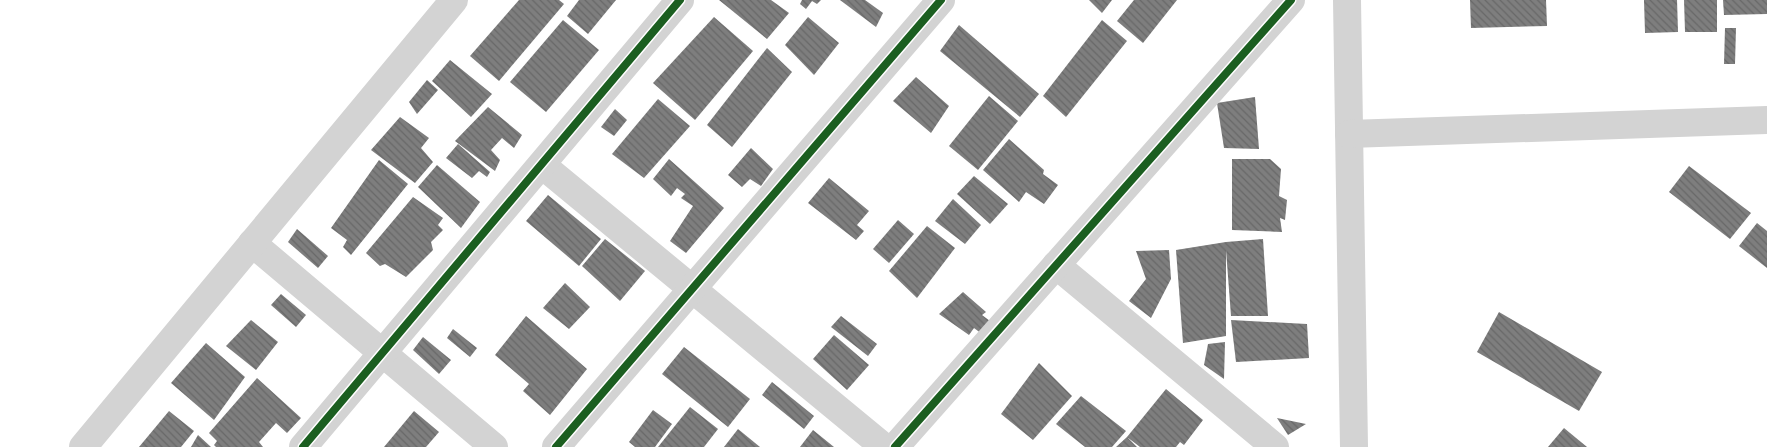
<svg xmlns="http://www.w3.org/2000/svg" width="1767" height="447" font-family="'DM Sans',sans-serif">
  <defs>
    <pattern id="building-back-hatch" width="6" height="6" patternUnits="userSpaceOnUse" patternTransform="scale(1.25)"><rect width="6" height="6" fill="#7e7e7e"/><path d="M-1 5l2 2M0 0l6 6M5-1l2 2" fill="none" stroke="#686868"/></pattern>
  </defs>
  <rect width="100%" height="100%" fill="#fff"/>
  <g fill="url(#building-back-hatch)">
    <path d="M 519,0 L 559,0 L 564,4 L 499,81 L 470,56 Z"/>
    <path d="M 579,0 L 616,0 L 588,34 L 567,16 Z"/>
    <path d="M 719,0 L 771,0 L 789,13 L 767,39 Z"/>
    <path d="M 802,0 L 821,0 L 817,4 L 812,1 L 806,9 L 800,4 Z"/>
    <path d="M 840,0 L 865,0 L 883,13 L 876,27 Z"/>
    <path d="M 1089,0 L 1112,0 L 1102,13 Z"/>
    <path d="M 1134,0 L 1177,0 L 1143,43 L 1117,21 Z"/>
    <path d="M 1470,0 L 1546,0 L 1547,26 L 1471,28 Z"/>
    <path d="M 1644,0 L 1677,0 L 1678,32 L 1645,33 Z"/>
    <path d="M 1684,0 L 1717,0 L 1717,32 L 1685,32 Z"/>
    <path d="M 1723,0 L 1767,0 L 1767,14 L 1724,15 Z"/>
    <path d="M 714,17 L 753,51 L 695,120 L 653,83 Z"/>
    <path d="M 808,17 L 839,43 L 814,75 L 785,45 Z"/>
    <path d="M 563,20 L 599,50 L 546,112 L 510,82 Z"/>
    <path d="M 1102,20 L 1127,41 L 1066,117 L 1043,96 Z"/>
    <path d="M 959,25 L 1039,94 L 1020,117 L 940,51 Z"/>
    <path d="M 1725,28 L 1736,28 L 1735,64 L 1724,64 Z"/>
    <path d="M 767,48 L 792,72 L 732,147 L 707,125 Z"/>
    <path d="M 450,60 L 492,94 L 471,117 L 432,81 Z"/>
    <path d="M 916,77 L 949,106 L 931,133 L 893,101 Z"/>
    <path d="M 427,80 L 438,90 L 417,114 L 409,102 Z"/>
    <path d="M 989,96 L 1018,121 L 978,170 L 949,146 Z"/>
    <path d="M 1255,97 L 1259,149 L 1224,148 L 1217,103 Z"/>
    <path d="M 658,99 L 690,126 L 644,178 L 612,154 Z"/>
    <path d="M 488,107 L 522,135 L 514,148 L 502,138 L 491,150 L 500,160 L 495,171 L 455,141 Z"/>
    <path d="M 615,109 L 627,120 L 614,136 L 601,127 Z"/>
    <path d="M 400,117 L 429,138 L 421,148 L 433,162 L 415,183 L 371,150 Z"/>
    <path d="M 1009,139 L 1044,170 L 1043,174 L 1058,185 L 1044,204 L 1026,192 L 1019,202 L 983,170 Z"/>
    <path d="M 458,144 L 490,172 L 487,177 L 479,171 L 472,178 L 446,158 Z"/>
    <path d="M 751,148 L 773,169 L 761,186 L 750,179 L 742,187 L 728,175 Z"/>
    <path d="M 669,159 L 724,208 L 686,253 L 670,241 L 693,206 L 681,198 L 685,194 L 677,188 L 671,196 L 653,179 Z"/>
    <path d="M 1232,159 L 1270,159 L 1281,169 L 1279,196 L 1287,200 L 1285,220 L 1280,218 L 1282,232 L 1232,230 Z"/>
    <path d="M 379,160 L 408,184 L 351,255 L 343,247 L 347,240 L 331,228 Z"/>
    <path d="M 437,165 L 480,202 L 461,228 L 418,187 Z"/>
    <path d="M 1689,166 L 1751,213 L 1730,239 L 1669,192 Z"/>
    <path d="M 974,176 L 1008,204 L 990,224 L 957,194 Z"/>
    <path d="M 829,178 L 869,211 L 857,225 L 864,231 L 856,240 L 808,203 Z"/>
    <path d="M 548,195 L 601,239 L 579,266 L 526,221 Z"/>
    <path d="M 413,197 L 443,218 L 438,225 L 443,230 L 431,242 L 433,250 L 406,277 L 385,264 L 380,266 L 366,253 Z"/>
    <path d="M 953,199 L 981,225 L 965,244 L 935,221 Z"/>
    <path d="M 898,220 L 914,234 L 889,263 L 873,249 Z"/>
    <path d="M 1757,223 L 1767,231 L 1767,268 L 1739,246 Z"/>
    <path d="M 927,226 L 955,248 L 917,298 L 889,271 Z"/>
    <path d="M 297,229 L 328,256 L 318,268 L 288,242 Z"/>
    <path d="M 605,239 L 645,271 L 620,301 L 582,266 Z"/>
    <path d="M 1263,239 L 1268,316 L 1231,316 L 1226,250 L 1226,336 L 1183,343 L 1176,250 L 1226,242 Z"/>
    <path d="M 1169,250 L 1171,279 L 1151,318 L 1129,301 L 1146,279 L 1136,251 Z"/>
    <path d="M 565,283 L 590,307 L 569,329 L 543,308 Z"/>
    <path d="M 963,292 L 986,312 L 982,315 L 990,321 L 982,334 L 974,328 L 969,335 L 939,314 Z"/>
    <path d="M 281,294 L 306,315 L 296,327 L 271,305 Z"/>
    <path d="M 1499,312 L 1602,372 L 1579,411 L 1477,352 Z"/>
    <path d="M 526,316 L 587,369 L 550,415 L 523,391 L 529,384 L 495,355 Z"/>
    <path d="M 841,316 L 877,344 L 868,356 L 831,327 Z"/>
    <path d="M 251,320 L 278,342 L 256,370 L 226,346 Z"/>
    <path d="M 1231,320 L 1307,324 L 1309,358 L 1236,362 Z"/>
    <path d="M 453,329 L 477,348 L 470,357 L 447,338 Z"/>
    <path d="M 834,335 L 869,365 L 847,390 L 813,359 Z"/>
    <path d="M 423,337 L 451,360 L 439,374 L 413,350 Z"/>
    <path d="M 1225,342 L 1224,379 L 1204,365 L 1208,344 Z"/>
    <path d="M 206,343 L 245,377 L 214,420 L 171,383 Z"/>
    <path d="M 684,347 L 750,399 L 728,427 L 662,374 Z"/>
    <path d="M 1039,363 L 1072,396 L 1033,440 L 1001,414 Z"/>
    <path d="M 257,378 L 301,418 L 287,433 L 276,423 L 259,442 L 263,447 L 216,447 L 214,445 L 217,441 L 209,433 Z"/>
    <path d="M 772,382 L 814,416 L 804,429 L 762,395 Z"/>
    <path d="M 1166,389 L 1203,420 L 1184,445 L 1180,442 L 1176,447 L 1140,447 L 1127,437 L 1137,447 L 1116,447 L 1127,437 Z"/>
    <path d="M 1081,396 L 1126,431 L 1112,447 L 1085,447 L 1056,424 Z"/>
    <path d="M 690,407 L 718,429 L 704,447 L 658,447 Z"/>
    <path d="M 653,410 L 672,424 L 655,447 L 635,447 L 629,442 Z"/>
    <path d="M 169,411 L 194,431 L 181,447 L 139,447 Z"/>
    <path d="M 414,411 L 439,432 L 426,447 L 384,447 Z"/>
    <path d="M 1277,418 L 1306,424 L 1288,435 Z"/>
    <path d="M 1564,428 L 1587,447 L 1548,447 Z"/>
    <path d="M 738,429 L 760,447 L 724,447 Z"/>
    <path d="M 813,430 L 834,447 L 800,447 Z"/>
    <path d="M 198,435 L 211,447 L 191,447 Z"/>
  </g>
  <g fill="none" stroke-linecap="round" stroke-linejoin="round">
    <g stroke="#d3d3d3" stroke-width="28">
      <path d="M 1347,0 L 1354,447"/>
      <path d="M 1349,134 L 1767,120"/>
      <path d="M 542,165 L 884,447"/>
      <path d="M 252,243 L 494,447"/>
      <path d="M 1056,265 L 1275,447"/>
      <path d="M 83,447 L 454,0"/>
      <path d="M 303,447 L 680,0"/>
      <path d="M 556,447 L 941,0"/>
      <path d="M 895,447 L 1291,0"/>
    </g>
    <defs>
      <g id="cycleway">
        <path d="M 303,447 L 680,0"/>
        <path d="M 556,447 L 941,0"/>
        <path d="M 895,447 L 1291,0"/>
      </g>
    </defs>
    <use href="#cycleway" stroke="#fff" stroke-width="11"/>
    <use href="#cycleway" stroke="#1b5e20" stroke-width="8"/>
  </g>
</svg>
